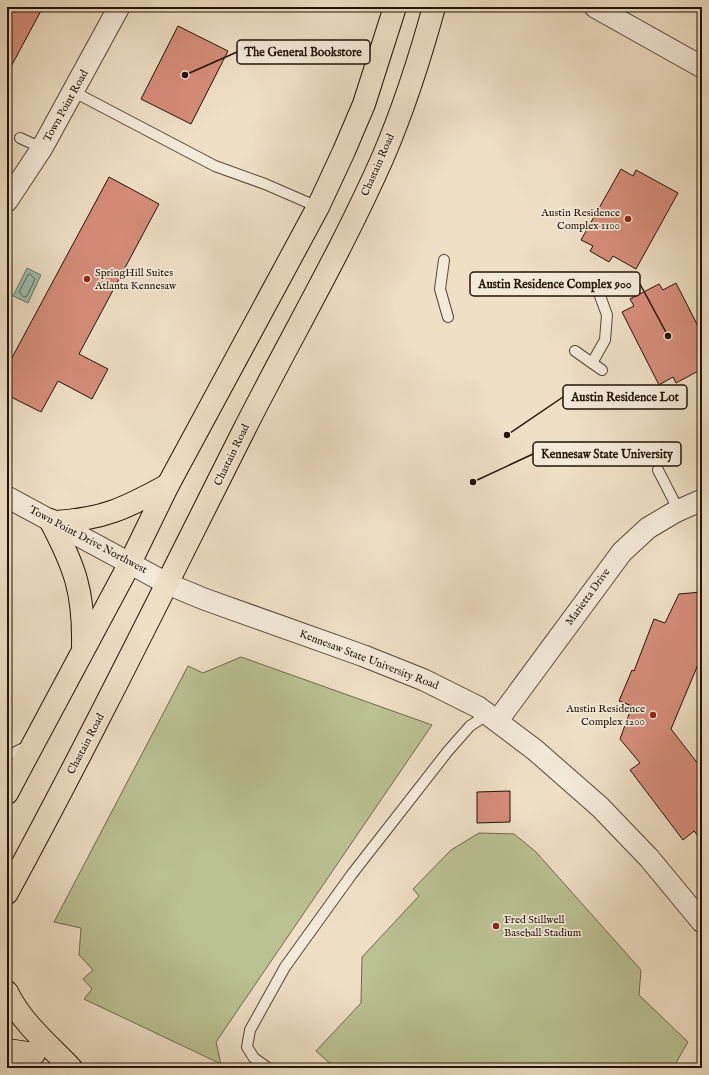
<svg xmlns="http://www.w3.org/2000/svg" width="709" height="1075" font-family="'IM FELL English',serif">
  <rect width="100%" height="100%" fill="#eedfc5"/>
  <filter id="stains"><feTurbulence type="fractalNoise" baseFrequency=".005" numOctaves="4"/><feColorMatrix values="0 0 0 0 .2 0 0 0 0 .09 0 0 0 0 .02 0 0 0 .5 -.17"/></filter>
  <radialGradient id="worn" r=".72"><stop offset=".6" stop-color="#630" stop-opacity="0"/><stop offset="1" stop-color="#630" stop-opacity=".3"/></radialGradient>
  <g fill="#bac193" stroke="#6e6a4c">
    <path d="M 241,657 L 432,725 L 216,1042 L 221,1064 L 84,999 L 92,989 L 83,979 L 93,970 L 79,955 L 81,928 L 54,922 L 188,666 L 203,673 Z"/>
    <path d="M 479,833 L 514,834 L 536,852 L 641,970 L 639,995 L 688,1042 L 673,1068 L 335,1068 L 316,1051 L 361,1003 L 362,957 L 419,896 L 413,889 L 451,850 Z"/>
  </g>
  <path fill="#9bbdae" stroke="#6b796b" d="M 27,268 L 41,275 L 28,303 L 13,296 Z"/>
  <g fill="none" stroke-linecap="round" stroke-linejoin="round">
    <path stroke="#5e685a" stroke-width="1" d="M 30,274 L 35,279 L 27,296 L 24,297 L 19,292 L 28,275 Z"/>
  </g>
  <g fill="#d68d7b" stroke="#221306">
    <path d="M 7,7 L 43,7 L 7,74 Z"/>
    <path d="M 178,26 L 228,51 L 191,124 L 141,99 Z"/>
    <path d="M 621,169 L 633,176 L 636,170 L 678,193 L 636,269 L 613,256 L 609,262 L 590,251 L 593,246 L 581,240 Z"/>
    <path d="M 109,177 L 159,204 L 79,354 L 108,369 L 92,399 L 58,381 L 41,412 L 7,395 L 7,367 Z"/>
    <path d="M 676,283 L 702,334 L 702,369 L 676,383 L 673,377 L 659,385 L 622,312 L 634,306 L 630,299 L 659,284 L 663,290 Z"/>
    <path d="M 702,592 L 702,655 L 671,729 L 702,769 L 702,841 L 694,831 L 683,840 L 630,770 L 640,763 L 620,739 L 632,706 L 619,701 L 632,670 L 634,671 L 654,619 L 665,623 L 679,594 Z"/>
    <path d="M 510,791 L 510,822 L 477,823 L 477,792 Z"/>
  </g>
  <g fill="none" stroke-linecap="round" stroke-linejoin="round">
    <defs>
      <g id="service">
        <path d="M 74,92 L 215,166 L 265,184 L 318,207"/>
        <path d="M 20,138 L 42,148"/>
        <path d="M 444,260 L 440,289 L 448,317"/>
        <path d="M 575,351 L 602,370"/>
        <path d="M 592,363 L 605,340 L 607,315 L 599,293"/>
        <path d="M 658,470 L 679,511"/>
        <path d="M 7,756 L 28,746"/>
        <path d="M 268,1068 L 254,1058 L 247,1047 L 250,1030 L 285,967 L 352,874 L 448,751 L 470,726 L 488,714"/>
      </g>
      <g id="minor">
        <path d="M 595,7 L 702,67"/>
        <path d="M 7,201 L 42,148 L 119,7"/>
        <path d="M 7,497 L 168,584 L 204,599 L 364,656 L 424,680 L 478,707 L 535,750 L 600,807 L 649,858 L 702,922"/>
        <path d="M 498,720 L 622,552 L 648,528 L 675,512 L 702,500"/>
      </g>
      <g id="primary">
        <path d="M 50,520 C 75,567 84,592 83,646"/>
        <path d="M 55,522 C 104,519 126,508 168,485"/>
        <path d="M 7,793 L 130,563 L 168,485 L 318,207 L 344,151 L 364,104 L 395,7"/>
        <path d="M 7,893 C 90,740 166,585 244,430 C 290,339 342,250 383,157 C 404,108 420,58 434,7"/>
        <path d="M 7,992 C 21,1022 49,1045 71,1068"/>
        <path d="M 7,1050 L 34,1054"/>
      </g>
      <path id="motorway" d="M 7,1068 L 24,1068"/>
    </defs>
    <use href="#service" stroke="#554636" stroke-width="12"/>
    <use href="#minor" stroke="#554636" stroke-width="23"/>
    <use href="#primary" stroke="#221306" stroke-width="24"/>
    <use href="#motorway" stroke="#221306" stroke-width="24"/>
    <use href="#service" stroke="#f4ead9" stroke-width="10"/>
    <use href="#minor" stroke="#f4ead9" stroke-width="21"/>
    <use href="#primary" stroke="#eedfc5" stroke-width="22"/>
    <use href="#motorway" stroke="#eedfc5" stroke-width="22"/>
  </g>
  <g fill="#8f2418" stroke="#f4ead9" stroke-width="1.5">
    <circle cx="628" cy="219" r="4"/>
    <circle cx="87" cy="279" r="4"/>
    <circle cx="653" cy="715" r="4"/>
    <circle cx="496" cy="926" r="4"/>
  </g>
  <g text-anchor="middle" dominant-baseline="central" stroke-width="3.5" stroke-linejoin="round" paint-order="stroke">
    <g font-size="11" fill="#221306" stroke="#f4ead9">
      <text transform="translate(66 106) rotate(-61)">Town Point Road</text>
      <text transform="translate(378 165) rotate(-66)">Chastain Road</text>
      <text transform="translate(232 455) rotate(-64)">Chastain Road</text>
      <text transform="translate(88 540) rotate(28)">Town Point Drive Northwest</text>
      <text transform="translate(588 597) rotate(-54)">Marietta Drive</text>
      <text transform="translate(369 660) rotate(21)">Kennesaw State University Road</text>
      <text transform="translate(86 744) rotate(-62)">Chastain Road</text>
    </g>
    <g font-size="11" fill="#221306" stroke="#f4ead9" text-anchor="end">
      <text x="620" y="213">Austin Residence<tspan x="620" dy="13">Complex 1100</tspan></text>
      <text x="95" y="273" text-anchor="start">SpringHill Suites<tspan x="95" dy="13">Atlanta Kennesaw</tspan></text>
      <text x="645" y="709">Austin Residence<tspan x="645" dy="13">Complex 1200</tspan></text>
      <text x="504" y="920" text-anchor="start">Fred Stillwell<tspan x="504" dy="13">Baseball Stadium</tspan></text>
    </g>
  </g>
  <path fill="none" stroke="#221306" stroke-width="1.5" d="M185 75L237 52M668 336L640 284M507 435L563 397M473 482L533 454"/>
  <g fill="#221306" stroke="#f4ead9" stroke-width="1.5">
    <circle cx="185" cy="75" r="4"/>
    <circle cx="668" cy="336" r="4"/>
    <circle cx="507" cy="435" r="4"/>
    <circle cx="473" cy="482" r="4"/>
  </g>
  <g fill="#f4ead9" stroke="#221306" stroke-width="1.5">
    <rect x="237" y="40" width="133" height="24" rx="4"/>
    <rect x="470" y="272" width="170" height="24" rx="4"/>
    <rect x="563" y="385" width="124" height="24" rx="4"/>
    <rect x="533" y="442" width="148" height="24" rx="4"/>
  </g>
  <g font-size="12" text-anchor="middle" font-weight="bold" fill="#221306">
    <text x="303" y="56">The General Bookstore</text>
    <text x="555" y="288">Austin Residence Complex 900</text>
    <text x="625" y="401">Austin Residence Lot</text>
    <text x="607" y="458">Kennesaw State University</text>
  </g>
  <rect width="709" height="1075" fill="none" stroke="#eedfc5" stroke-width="24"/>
  <rect x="8" y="8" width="693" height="1059" fill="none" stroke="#221306" stroke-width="2"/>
  <rect x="12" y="12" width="685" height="1051" fill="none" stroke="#221306"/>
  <rect width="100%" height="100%" filter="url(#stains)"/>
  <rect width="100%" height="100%" fill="url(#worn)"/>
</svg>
